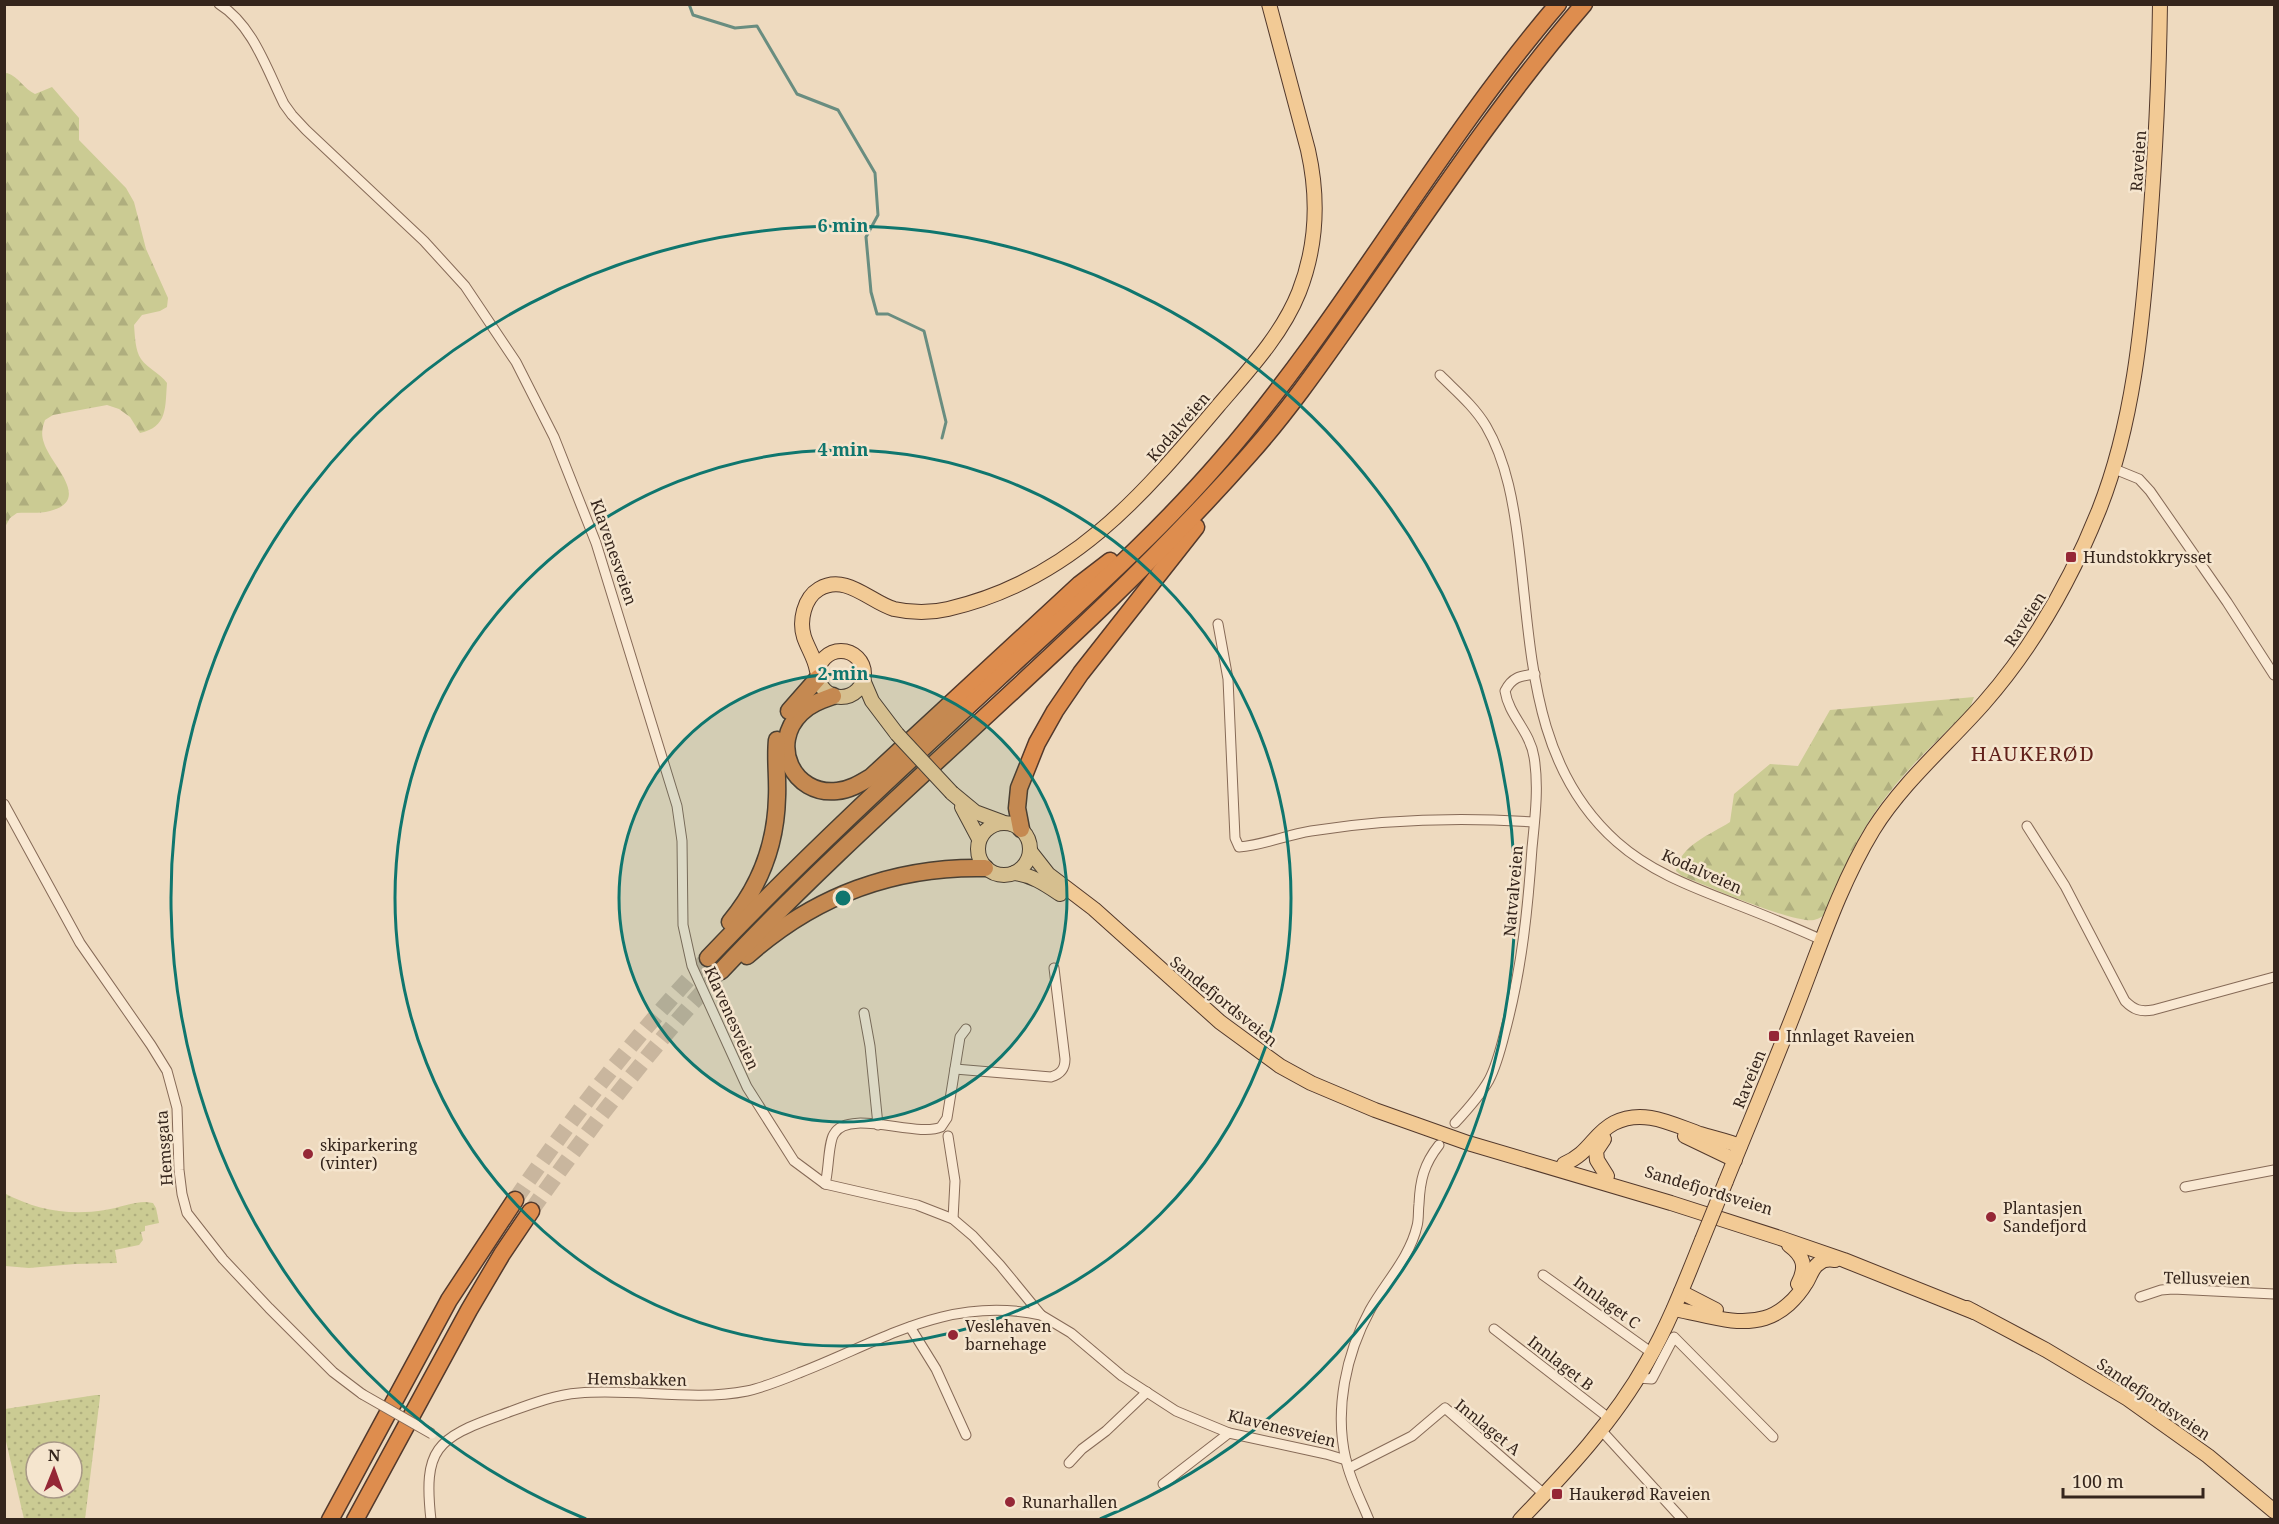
<svg xmlns="http://www.w3.org/2000/svg" width="2279" height="1524" font-family="'Noto Serif',serif">
  <defs>
    <pattern id="grass-dots" width="8" height="8" patternUnits="userSpaceOnUse" patternTransform="scale(1.5)"><rect width="8" height="8" fill="#cbcb93"/><path d="M2 2h.1M6 6h.1" fill="none" stroke="#afae7e" stroke-width="1.8" stroke-linecap="round"/></pattern>
    <pattern id="forest-firs" width="22" height="20" patternUnits="userSpaceOnUse" patternTransform="scale(1.5)"><rect width="22" height="20" fill="#cbcb93"/><path d="M5 1l3.5 6h-7zM16 11l3.5 6h-7z" fill="#afae7e"/></pattern>
  </defs>
  <rect width="100%" height="100%" fill="#eedabf"/>
  <g fill="url(#grass-dots)" fill-rule="evenodd">
    <path d="M 4,1193 C 36,1210 69,1216 105,1210 C 119,1208 132,1202 146,1202 L 153,1203 L 156,1208 L 159,1223 L 145,1226 L 145,1231 L 141,1232 L 143,1240 L 139,1245 L 115,1250 L 117,1263 L 75,1264 L 29,1268 L 5,1266 Z"/>
    <path d="M 96,1395 L 100,1395 L 100,1397 L 85,1519 L 24,1519 L 5,1437 L 5,1409 ZM 36,1452 L 72,1452 L 72,1488 L 36,1488 Z"/>
  </g>
  <g fill="url(#forest-firs)">
    <path d="M 7,73 C 19,77 24,89 35,94 L 52,87 L 79,118 L 79,140 L 126,188 L 134,202 L 146,249 L 168,298 L 167,307 L 160,311 L 142,315 L 134,325 C 135,336 135,350 141,359 C 148,369 160,373 167,383 C 165,407 168,427 140,433 L 130,417 L 119,409 L 107,405 L 53,415 L 45,420 C 42,428 41,435 44,443 C 50,464 93,500 50,511 C 38,514 28,512 17,513 L 10,518 L 5,527 L 4,74 Z"/>
    <path d="M 1974,697 L 1970,708 C 1938,740 1903,771 1877,809 C 1854,842 1839,880 1823,916 C 1820,918 1817,919 1814,920 C 1794,924 1705,885 1682,876 L 1676,871 C 1680,845 1710,835 1730,822 L 1734,794 L 1770,764 L 1798,766 L 1830,710 Z"/>
  </g>
  <g fill="none" stroke-linecap="round" stroke-linejoin="round">
    <path stroke="#698d80" stroke-width="3" d="M 689,4 L 693,15 L 735,28 L 757,26 L 797,94 L 838,110 L 875,173 L 878,215 L 866,237 L 871,292 L 877,314 L 888,314 L 924,331 L 946,422 L 942,438"/>
    <g stroke="#c9b69e" stroke-width="16" stroke-dasharray="16 8" stroke-linecap="butt">
      <path d="M 515,1200 C 574,1114 637,1034 708,958"/>
      <path d="M 531,1211 C 590,1127 652,1047 721,971"/>
    </g>
    <defs>
      <g id="minor">
        <path d="M 219,4 C 253,25 267,70 284,104 L 292,115 L 306,130 L 424,241 L 465,286 L 516,362 L 554,437 L 596,543 L 677,806 L 682,841 L 683,925 L 692,966 L 747,1087 L 794,1161 L 825,1184 L 917,1205 L 953,1219 L 973,1236 L 1000,1265 L 1041,1315 L 1071,1333 L 1122,1376 L 1176,1411 L 1229,1433 L 1326,1454 L 1346,1460"/>
        <path d="M 1440,375 C 1456,391 1474,406 1486,426 C 1507,462 1514,506 1519,548 C 1532,653 1531,766 1617,842 C 1652,873 1695,888 1738,905 C 1766,916 1794,927 1822,940"/>
        <path d="M 2112,468 L 2139,479 L 2150,491 L 2227,602 L 2274,675"/>
        <path d="M 1218,624 L 1228,679 L 1235,838 L 1239,847 C 1264,845 1286,835 1311,831 C 1387,819 1457,817 1534,822"/>
        <path d="M 4,804 L 80,943 L 151,1045 L 167,1071 L 177,1108 L 179,1170 L 182,1194 L 187,1213 L 223,1259 L 269,1308 L 333,1372 L 362,1394"/>
        <path d="M 2027,826 L 2065,886 L 2125,1001 C 2134,1010 2140,1012 2153,1010 L 2274,977"/>
        <path d="M 864,1013 L 870,1046 L 878,1125"/>
        <path d="M 955,1069 L 1051,1077 C 1061,1074 1065,1069 1065,1059 L 1054,968"/>
        <path d="M 1455,1123 C 1467,1110 1480,1096 1489,1080 C 1498,1063 1502,1043 1507,1024 C 1522,966 1528,907 1532,848 C 1535,818 1539,786 1534,757 C 1530,731 1509,716 1505,691 C 1512,677 1520,676 1535,674"/>
        <path d="M 948,1136 L 955,1181 L 953,1219"/>
        <path d="M 825,1184 C 829,1171 828,1143 834,1134 C 848,1108 917,1138 941,1127 L 947,1118 L 960,1037 L 966,1029"/>
        <path d="M 2185,1187 L 2274,1170"/>
        <path d="M 1543,1275 L 1652,1353"/>
        <path d="M 2140,1297 L 2161,1290 L 2173,1289 L 2274,1294"/>
        <path d="M 910,1327 L 936,1369 L 966,1435"/>
        <path d="M 1494,1329 L 1610,1419"/>
        <path d="M 1638,1378 L 1652,1379 L 1674,1337 L 1773,1437"/>
        <path d="M 1601,1430 L 1683,1520"/>
        <path d="M 1069,1463 L 1082,1449 L 1106,1431 L 1147,1392"/>
        <path d="M 1349,1468 L 1412,1436 L 1445,1408 L 1544,1494"/>
        <path d="M 1163,1484 L 1229,1433"/>
        <path d="M 431,1520 C 423,1449 436,1438 501,1415 C 526,1406 552,1395 579,1393 C 635,1388 692,1402 747,1391 C 765,1387 782,1380 799,1373 C 882,1341 948,1295 1041,1315"/>
        <path d="M 1369,1520 C 1361,1500 1350,1480 1346,1460 C 1334,1410 1346,1354 1370,1310 C 1385,1283 1410,1257 1417,1226 C 1419,1219 1418,1211 1419,1204 C 1420,1180 1424,1164 1439,1145"/>
      </g>
      <g id="primary">
        <circle cx="841" cy="674" r="23"/>
        <path d="M 817,671 C 815,658 808,649 804,637 C 799,621 804,598 819,589 C 846,573 870,602 894,609 C 912,613 931,613 948,609 C 1070,581 1141,497 1218,406 C 1247,372 1282,335 1299,292 C 1317,246 1319,199 1308,150 L 1269,4"/>
        <path d="M 863,680 L 872,701 L 897,734"/>
        <path d="M 952,793 L 975,812 L 1002,822"/>
        <path d="M 962,807 L 979,839"/>
        <circle cx="1004" cy="849" r="26"/>
        <path d="M 1030,851 L 1048,874 L 1094,909 L 1220,1022 L 1280,1066 L 1311,1083 L 1375,1110 L 1468,1143 L 1671,1203 L 1780,1238 L 1844,1260 L 1974,1312"/>
        <path d="M 1014,873 C 1032,875 1045,884 1060,894"/>
        <path d="M 1685,1136 L 1735,1160"/>
        <path d="M 1604,1139 L 1596,1151 L 1597,1160 L 1607,1176"/>
        <path d="M 1564,1164 C 1590,1153 1593,1134 1614,1123 C 1643,1108 1672,1124 1700,1134 C 1713,1138 1727,1141 1740,1146"/>
        <path d="M 1726,1181 C 1751,1119 1777,1058 1801,995 C 1822,940 1842,881 1873,830 C 1903,782 1947,745 1984,703 C 2034,646 2071,580 2099,510 C 2133,424 2142,328 2149,237 C 2155,159 2159,82 2160,4"/>
        <path d="M 1789,1245 C 1804,1256 1807,1267 1798,1284"/>
        <path d="M 1681,1292 L 1716,1310"/>
        <path d="M 1967,1308 L 2046,1350 L 2128,1399 L 2208,1456 L 2274,1511"/>
        <path d="M 1674,1309 C 1704,1314 1735,1327 1765,1318 C 1782,1313 1797,1298 1806,1283 C 1810,1277 1812,1268 1818,1264 C 1823,1259 1829,1259 1835,1260"/>
        <path d="M 1520,1520 C 1567,1471 1614,1421 1647,1362 C 1669,1324 1685,1282 1702,1240"/>
      </g>
      <g id="motorway">
        <path d="M 833,696 C 822,700 810,704 801,713 C 769,744 793,796 837,791 C 850,790 861,783 871,777 L 1080,584 L 1110,561"/>
        <path d="M 789,711 L 818,678"/>
        <path d="M 1021,829 L 1017,808 L 1019,788 L 1037,743 L 1055,711 L 1081,673 L 1196,527"/>
        <path d="M 730,922 C 760,886 776,843 777,797 C 778,778 775,759 777,740"/>
        <path d="M 747,956 C 814,896 895,866 985,868"/>
        <path d="M 708,958 C 807,854 913,757 1019,659 C 1088,595 1159,532 1221,460 C 1345,317 1435,148 1558,4"/>
        <path d="M 721,971 C 889,792 1086,640 1249,455 C 1291,408 1327,355 1363,304 C 1434,202 1503,98 1584,4"/>
        <path d="M 330,1520 L 449,1300 L 515,1200"/>
        <path d="M 355,1520 L 469,1310 L 502,1254 L 531,1211"/>
      </g>
    </defs>
    <use href="#minor" stroke="#866a57" stroke-width="11"/>
    <use href="#primary" stroke="#53392c" stroke-width="16"/>
    <use href="#motorway" stroke="#53392c" stroke-width="19"/>
    <use href="#minor" stroke="#f9e8d2" stroke-width="9"/>
    <use href="#primary" stroke="#f2ca95" stroke-width="14"/>
    <use href="#motorway" stroke="#de8d4e" stroke-width="16"/>
    <defs>
      <path id="minor-bridge" d="M 362,1394 L 432,1434"/>
      <g id="primary-bridge">
        <path d="M 897,734 L 952,793"/>
        <path d="M 1702,1240 L 1726,1181"/>
      </g>
    </defs>
    <use href="#minor-bridge" stroke="#866a57" stroke-width="11" stroke-linecap="butt"/>
    <use href="#primary-bridge" stroke="#53392c" stroke-width="16" stroke-linecap="butt"/>
    <use href="#minor-bridge" stroke="#f9e8d2" stroke-width="9"/>
    <use href="#primary-bridge" stroke="#f2ca95" stroke-width="14"/>
  </g>
  <circle cx="843" cy="898" r="224" fill="#0f766e" fill-opacity=".12"/>
  <g fill="none" stroke="#0f766e" stroke-width="3">
    <circle cx="843" cy="898" r="224"/>
    <circle cx="843" cy="898" r="448"/>
    <path d="M586 1519A672 672 0 1 1 1100 1519"/>
  </g>
  <g fill="#952736" stroke="#f5e5ce" stroke-width="2">
    <rect x="2065" y="551" width="12" height="12" rx="3"/>
    <rect x="1768" y="1030" width="12" height="12" rx="3"/>
    <circle cx="308" cy="1154" r="6"/>
    <circle cx="1991" cy="1217" r="6"/>
    <circle cx="953" cy="1335" r="6"/>
    <rect x="1551" y="1488" width="12" height="12" rx="3"/>
    <circle cx="1010" cy="1502" r="6"/>
  </g>
  <g text-anchor="middle" dominant-baseline="central" stroke-width="5" stroke-linejoin="round" paint-order="stroke">
    <g font-size="16" fill="#35251c" stroke="#f5e5ce">
      <text transform="translate(2138 161) rotate(-86)">Raveien</text>
      <text transform="translate(1178 427) rotate(-49)">Kodalveien</text>
      <text transform="translate(614 552) rotate(71)">Klavenesveien</text>
      <text transform="translate(2025 619) rotate(-57)">Raveien</text>
      <text transform="translate(1702 871) rotate(24)">Kodalveien</text>
      <text transform="translate(1513 891) rotate(-85)">Natvalveien</text>
      <text transform="translate(1224 1001) rotate(39)">Sandefjordsveien</text>
      <text transform="translate(732 1018) rotate(66)">Klavenesveien</text>
      <text transform="translate(1749 1079) rotate(-68)">Raveien</text>
      <text transform="translate(164 1148) rotate(-94)">Hemsgata</text>
      <text transform="translate(1709 1190) rotate(17)">Sandefjordsveien</text>
      <text transform="translate(2207 1278) rotate(1)">Tellusveien</text>
      <text transform="translate(1607 1302) rotate(36)">Innlaget C</text>
      <text transform="translate(1561 1363) rotate(38)">Innlaget B</text>
      <text transform="translate(637 1379) rotate(1)">Hemsbakken</text>
      <text transform="translate(2154 1399) rotate(34)">Sandefjordsveien</text>
      <text transform="translate(1488 1427) rotate(39)">Innlaget A</text>
      <text transform="translate(1282 1428) rotate(14)">Klavenesveien</text>
    </g>
    <g font-size="16" fill="#35251c" stroke="#f5e5ce" text-anchor="start">
      <text x="2083" y="557">Hundstokkrysset</text>
      <text x="1786" y="1036">Innlaget Raveien</text>
      <text x="320" y="1145">skiparkering<tspan x="320" dy="18">(vinter)</tspan></text>
      <text x="2003" y="1208">Plantasjen<tspan x="2003" dy="18">Sandefjord</tspan></text>
      <text x="965" y="1326">Veslehaven<tspan x="965" dy="18">barnehage</tspan></text>
      <text x="1569" y="1494">Haukerød Raveien</text>
      <text x="1022" y="1502">Runarhallen</text>
    </g>
    <g font-size="20" letter-spacing="1.5" fill="#62211b" stroke="#f5e5ce">
      <text x="2033" y="753">HAUKERØD</text>
    </g>
  </g>
  <circle cx="843" cy="898" r="9" fill="#0f766e" stroke="#f5e5ce" stroke-width="3"/>
  <g font-size="18" text-anchor="middle" font-weight="bold" fill="#0f766e" stroke="#f5e5ce" stroke-width="5" stroke-linejoin="round" paint-order="stroke">
    <text x="843" y="232">6 min</text>
    <text x="843" y="456">4 min</text>
    <text x="843" y="680">2 min</text>
  </g>
  <rect width="2279" height="1524" fill="none" stroke="#35251c" stroke-width="12"/>
  <g transform="translate(54 1470) rotate(1)"><circle r="28" fill="#f5e5ce" stroke="#a89887" stroke-width="1.5"/>
  <path d="M0-4.5L10 22L0 15L-10 22Z" fill="#952736"/>
  <text y="-9" font-size="16" font-weight="bold" text-anchor="middle" fill="#35251c">N</text>
  </g>
  <path d="M2063 1488v9h140v-9" fill="none" stroke="#35251c" stroke-width="3"/>
  <text x="2072" y="1488" font-size="18" fill="#35251c" stroke="#f5e5ce" stroke-width="4.5" paint-order="stroke">100 m</text>
</svg>
